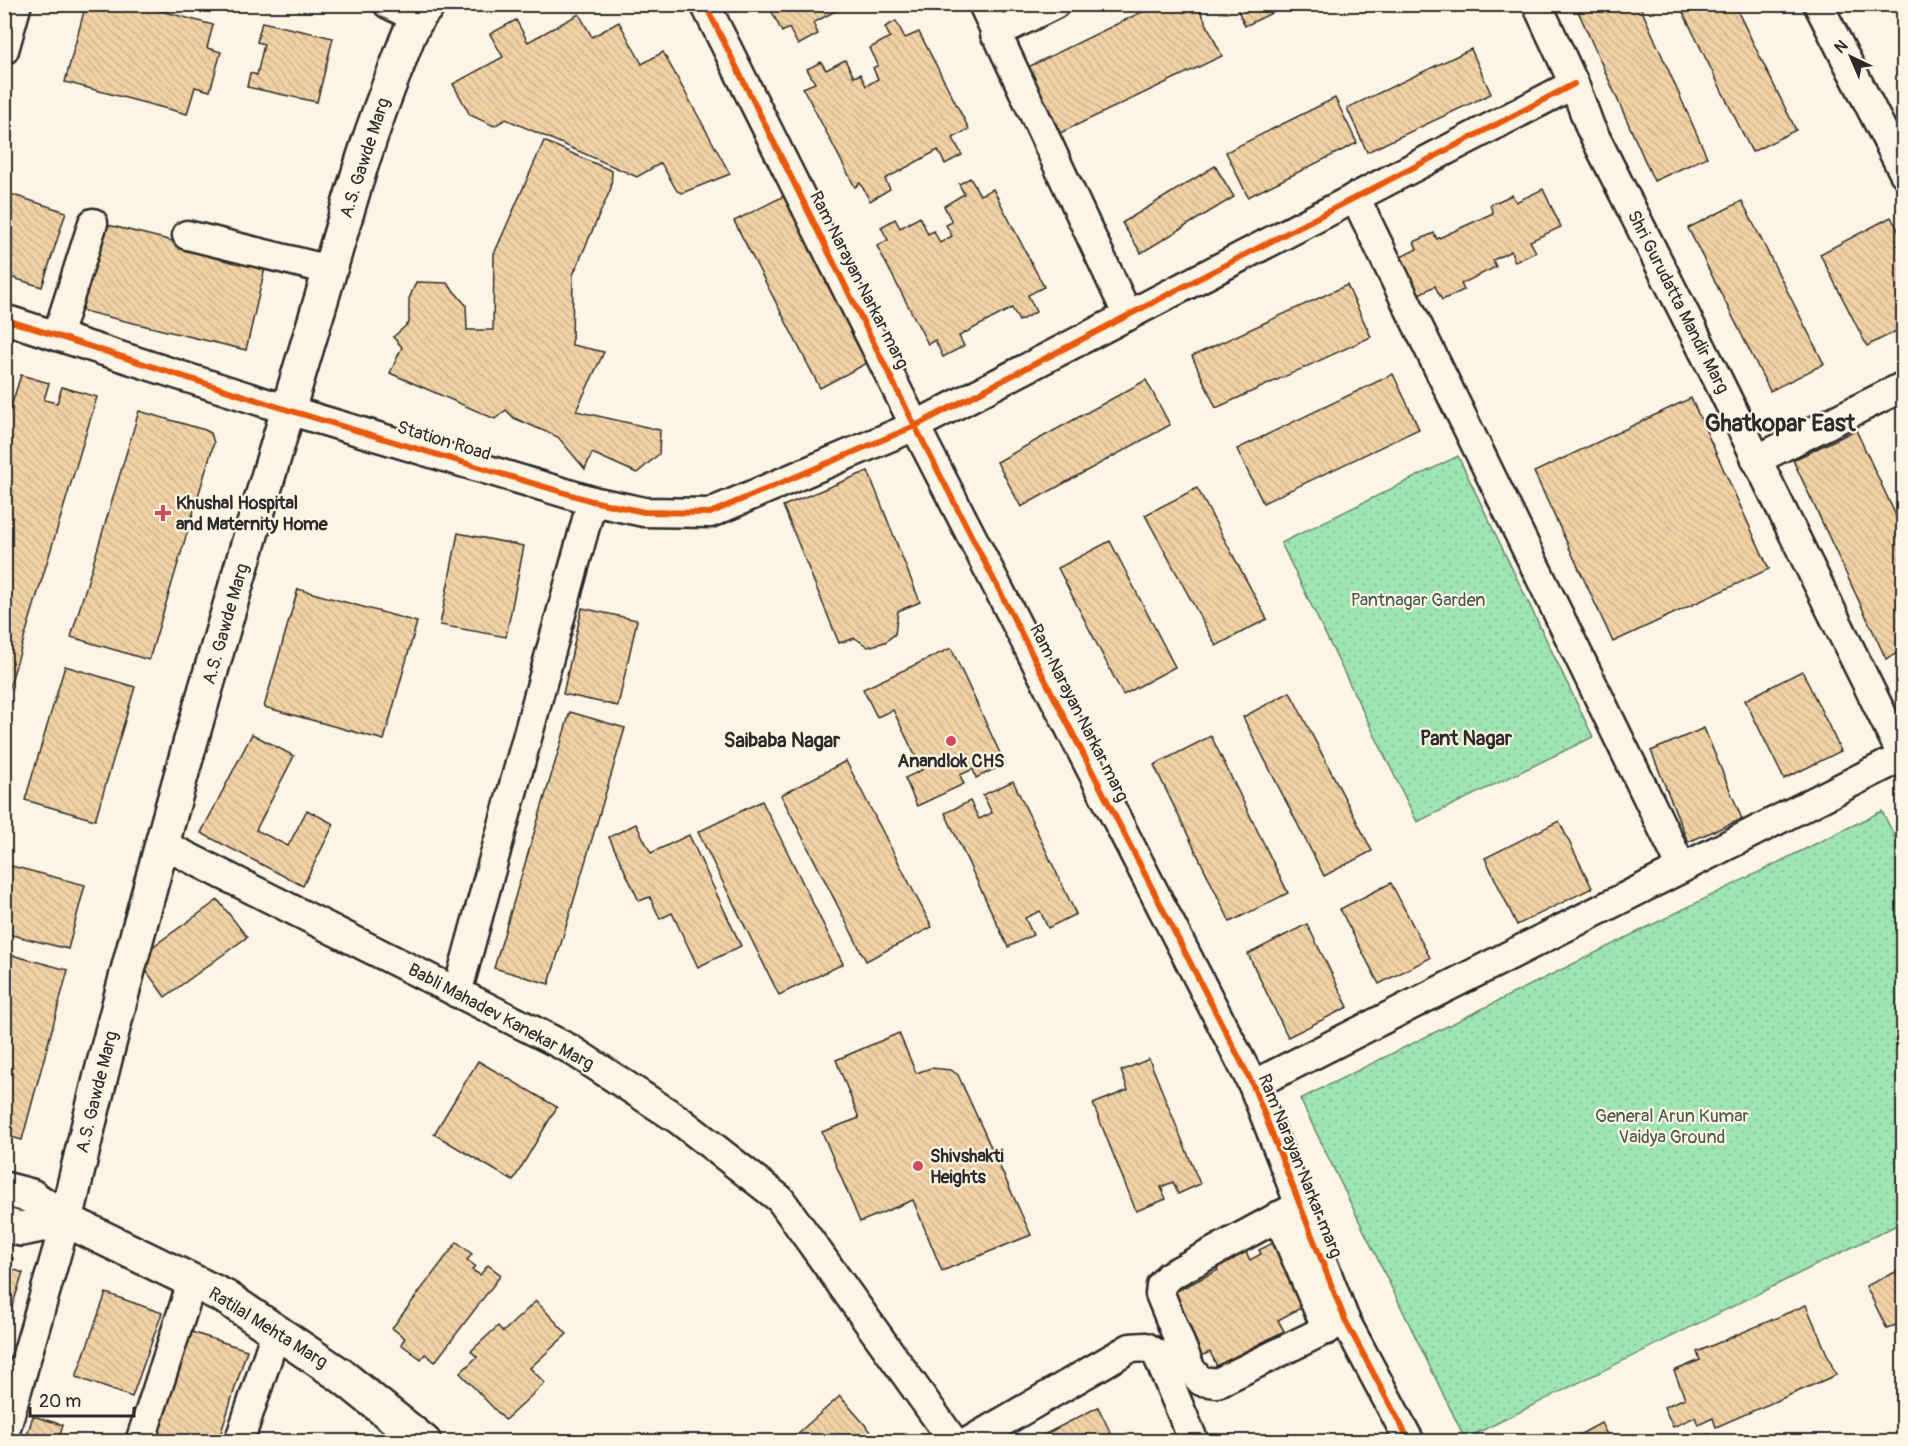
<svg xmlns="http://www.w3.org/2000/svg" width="1908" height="1446" font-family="Pangolin,sans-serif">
  <defs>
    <pattern id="grass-dots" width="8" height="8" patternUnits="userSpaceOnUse" patternTransform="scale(1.5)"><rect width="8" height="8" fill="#9ee5b2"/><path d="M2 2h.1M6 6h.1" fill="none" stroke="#88c599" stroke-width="1.8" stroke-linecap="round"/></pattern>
    <pattern id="building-back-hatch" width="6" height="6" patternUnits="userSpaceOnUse" patternTransform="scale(1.5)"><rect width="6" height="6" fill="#f2d2a4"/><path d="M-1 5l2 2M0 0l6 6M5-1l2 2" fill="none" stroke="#d0b48d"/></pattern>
  </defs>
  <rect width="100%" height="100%" fill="#fcf5e5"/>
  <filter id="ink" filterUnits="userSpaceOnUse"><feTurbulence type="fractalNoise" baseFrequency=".0167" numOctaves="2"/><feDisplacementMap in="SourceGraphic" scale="12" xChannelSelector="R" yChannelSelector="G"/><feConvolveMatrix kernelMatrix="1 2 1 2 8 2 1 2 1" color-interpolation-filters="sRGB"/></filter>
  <g filter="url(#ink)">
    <g fill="url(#grass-dots)" stroke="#64886e" stroke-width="1.5">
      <path d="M 1458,456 L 1593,737 L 1417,822 L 1281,543 Z"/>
      <path d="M 1882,811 L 1903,853 L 1903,1222 L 1465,1439 L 1300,1099 Z"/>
    </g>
    <g fill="url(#building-back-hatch)" stroke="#2b2b2b" stroke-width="1.5">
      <path d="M 86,4 L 136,4 L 213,25 L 207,48 L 221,52 L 210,91 L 195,87 L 187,114 L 65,82 Z"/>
      <path d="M 768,4 L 848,4 L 813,23 L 818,34 L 798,45 L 789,28 L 782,32 Z"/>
      <path d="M 1158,4 L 1197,4 L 1222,56 L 1060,133 L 1028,67 Z"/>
      <path d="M 1235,4 L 1290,4 L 1245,26 Z"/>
      <path d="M 1593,4 L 1639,4 L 1707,157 L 1654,181 L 1578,11 Z"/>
      <path d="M 1679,4 L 1734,4 L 1796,130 L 1752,152 Z"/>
      <path d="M 579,14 L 592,37 L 619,22 L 642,64 L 663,52 L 730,174 L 682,193 L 677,191 L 661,163 L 637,177 L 506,119 L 494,126 L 470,115 L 453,84 L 503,57 L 490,34 L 516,20 L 528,42 Z"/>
      <path d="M 896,21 L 905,38 L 919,32 L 969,129 L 953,138 L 962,155 L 945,164 L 938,150 L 885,179 L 890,189 L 870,201 L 860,183 L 855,187 L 803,88 L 815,83 L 807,69 L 821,62 L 826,70 L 845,60 L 854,77 L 860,74 L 866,86 L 878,79 L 873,68 L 878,65 L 870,48 L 890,37 L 885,27 Z"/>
      <path d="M 262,22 L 333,38 L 317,102 L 247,87 L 250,73 L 257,75 L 264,44 L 257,42 Z"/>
      <path d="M 1471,49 L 1491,94 L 1367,152 L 1347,108 Z"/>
      <path d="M 1335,98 L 1357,143 L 1248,197 L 1226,152 Z"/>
      <path d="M 544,141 L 612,171 L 611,188 L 573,275 L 572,345 L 604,352 L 576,411 L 660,430 L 659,454 L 637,473 L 592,453 L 585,469 L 558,437 L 514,418 L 506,410 L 495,419 L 390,373 L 402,347 L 393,337 L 409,323 L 409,299 L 416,282 L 447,283 L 466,305 L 467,330 L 493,330 L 494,254 Z"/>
      <path d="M 1215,166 L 1234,197 L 1141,253 L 1122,223 Z"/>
      <path d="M 970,178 L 980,195 L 993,189 L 1044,287 L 1028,295 L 1036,312 L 1019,321 L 1012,308 L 959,336 L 964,346 L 943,357 L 935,340 L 928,344 L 877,246 L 888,240 L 881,227 L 895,219 L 900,228 L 920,217 L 928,234 L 934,231 L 940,243 L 952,236 L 946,225 L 952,222 L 944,206 L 964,194 L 959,184 Z"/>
      <path d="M 1543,189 L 1561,227 L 1530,241 L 1536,252 L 1515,262 L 1511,251 L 1493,260 L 1496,267 L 1461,284 L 1464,290 L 1442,300 L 1435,286 L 1409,299 L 1391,262 L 1417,249 L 1414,242 L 1434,233 L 1437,239 L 1493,213 L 1490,205 L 1512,195 L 1516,202 Z"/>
      <path d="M 4,192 L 66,212 L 42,287 L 4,275 Z"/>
      <path d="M 788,194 L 873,360 L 820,388 L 734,221 Z"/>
      <path d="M 1742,201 L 1824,364 L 1770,391 L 1688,228 Z"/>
      <path d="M 1891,217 L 1904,241 L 1904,327 L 1867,346 L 1820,254 Z"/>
      <path d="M 100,223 L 266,264 L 246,350 L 79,310 Z"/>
      <path d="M 1347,285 L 1371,337 L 1216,408 L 1192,356 Z"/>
      <path d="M 1393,374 L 1419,429 L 1263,503 L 1237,449 Z"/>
      <path d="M 21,375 L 49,383 L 44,400 L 57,403 L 62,387 L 97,397 L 4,705 L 4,429 Z"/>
      <path d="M 1146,380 L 1170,425 L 1021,507 L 997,462 Z"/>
      <path d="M 1691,398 L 1769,569 L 1613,642 L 1534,472 Z"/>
      <path d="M 139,411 L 205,430 L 211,433 L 214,443 L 149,660 L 71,637 Z"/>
      <path d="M 1856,430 L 1904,533 L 1904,650 L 1886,659 L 1793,460 Z"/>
      <path d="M 868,471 L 920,602 L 898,611 L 895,634 L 885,642 L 868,647 L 855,638 L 839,643 L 783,506 Z"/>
      <path d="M 1197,488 L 1267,619 L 1216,646 L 1145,515 Z"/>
      <path d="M 458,533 L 524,546 L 506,637 L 440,625 Z"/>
      <path d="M 1110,541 L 1175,667 L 1123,695 L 1058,568 Z"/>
      <path d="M 298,589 L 417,622 L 384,740 L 264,707 Z"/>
      <path d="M 582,608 L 637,620 L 618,706 L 563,694 Z"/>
      <path d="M 951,648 L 1005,764 L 976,778 L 973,769 L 960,775 L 964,784 L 917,806 L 905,778 L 922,770 L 893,710 L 877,717 L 863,689 Z"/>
      <path d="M 65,666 L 135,687 L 95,820 L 25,800 Z"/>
      <path d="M 1802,671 L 1841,751 L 1784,779 L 1745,700 Z"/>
      <path d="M 1290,692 L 1372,851 L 1324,876 L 1243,717 Z"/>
      <path d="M 570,712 L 625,728 L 549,984 L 494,968 Z"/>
      <path d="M 1704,728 L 1742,819 L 1688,842 L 1651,751 Z"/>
      <path d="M 252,734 L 294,756 L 256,830 L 288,846 L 307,810 L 334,824 L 303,886 L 201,833 Z"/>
      <path d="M 1211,736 L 1288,893 L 1230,922 L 1154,765 Z"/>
      <path d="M 846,761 L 932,927 L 866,961 L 781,795 Z"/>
      <path d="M 1013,781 L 1076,914 L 1048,928 L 1040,911 L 1025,918 L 1033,935 L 1008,947 L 945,813 L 970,801 L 979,819 L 992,813 L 983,795 Z"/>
      <path d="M 762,801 L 843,964 L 779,995 L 698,832 Z"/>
      <path d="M 1559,821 L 1592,888 L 1517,925 L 1485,858 Z"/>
      <path d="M 636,824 L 651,853 L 689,835 L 741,946 L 698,967 L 672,913 L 660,919 L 650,897 L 639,901 L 609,837 Z"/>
      <path d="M 4,864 L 85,885 L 68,949 L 4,933 Z"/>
      <path d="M 1391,883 L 1430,958 L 1379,984 L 1340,909 Z"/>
      <path d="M 218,900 L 247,937 L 165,997 L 137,958 Z"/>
      <path d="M 1307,924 L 1348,1007 L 1288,1037 L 1248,954 Z"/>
      <path d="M 4,953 L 68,970 L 22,1140 L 4,1135 Z"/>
      <path d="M 899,1033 L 916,1073 L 931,1068 L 951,1070 L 958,1075 L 1031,1235 L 942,1271 L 913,1200 L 860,1222 L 822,1132 L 859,1118 L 836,1060 Z"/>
      <path d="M 1149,1059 L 1200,1184 L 1178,1194 L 1173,1182 L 1161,1187 L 1166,1199 L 1136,1211 L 1093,1104 L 1128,1090 L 1121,1071 Z"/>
      <path d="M 478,1061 L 557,1107 L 513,1181 L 434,1134 Z"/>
      <path d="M 1279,1240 L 1310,1303 L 1278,1320 L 1284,1331 L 1217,1366 L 1210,1352 L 1199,1357 L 1180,1319 L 1185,1316 L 1173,1293 L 1218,1270 L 1215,1266 L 1245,1250 L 1250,1260 L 1261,1254 L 1259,1250 Z"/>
      <path d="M 457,1242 L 472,1254 L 467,1260 L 475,1266 L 472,1270 L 480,1275 L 488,1265 L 501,1275 L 435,1362 L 425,1354 L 421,1359 L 401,1344 L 405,1338 L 392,1328 Z"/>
      <path d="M 4,1255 L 13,1258 L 10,1268 L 23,1273 L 8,1319 L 4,1318 Z"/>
      <path d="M 1904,1268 L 1904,1321 L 1887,1329 L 1866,1286 Z"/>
      <path d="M 106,1293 L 162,1313 L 132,1397 L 76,1377 Z"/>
      <path d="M 536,1301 L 567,1334 L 530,1368 L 545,1383 L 505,1420 L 460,1373 L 477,1357 L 471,1351 L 498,1326 L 503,1332 Z"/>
      <path d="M 1806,1305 L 1836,1375 L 1716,1427 L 1713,1418 L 1698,1425 L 1695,1417 L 1673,1427 L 1664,1407 L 1685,1398 L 1674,1371 L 1700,1360 L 1697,1352 Z"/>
      <path d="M 179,1328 L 247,1350 L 218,1442 L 142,1442 Z"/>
      <path d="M 840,1396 L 880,1442 L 788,1442 Z"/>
      <path d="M 1098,1407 L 1115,1442 L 1030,1442 Z"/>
      <path d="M 33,1416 L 63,1425 L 58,1442 L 25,1442 Z"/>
      <path d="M 1601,1423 L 1611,1442 L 1566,1442 Z"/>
      <path d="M 1709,1434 L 1713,1442 L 1692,1442 Z"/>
    </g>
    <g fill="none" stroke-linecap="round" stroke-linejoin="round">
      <defs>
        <g id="street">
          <path d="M 388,4 L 417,18"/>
          <path d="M 705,4 L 915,426 L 1253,1085 L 1345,1320 L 1410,1442"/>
          <path d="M 983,4 L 1128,316"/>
          <path d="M 1537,4 L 1574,84 L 1590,127 L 1713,370 L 1904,759"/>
          <path d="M 1818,4 L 1904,173"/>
          <path d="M 995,34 L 1055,4"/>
          <path d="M 4,50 L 17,4"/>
          <path d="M 1355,197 L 1682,868"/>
          <path d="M 187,235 L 330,270"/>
          <path d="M 4,319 L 288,410 L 592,501 L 644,512 L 710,513 L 915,426 L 1574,84"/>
          <path d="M 57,336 L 93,223"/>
          <path d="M 1756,460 L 1904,386"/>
          <path d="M 162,844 L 570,1049 L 679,1120 L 780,1199 L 954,1442"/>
          <path d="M 457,993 L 592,501"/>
          <path d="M 1253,1085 L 1902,757"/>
          <path d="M 1300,1205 L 1169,1276 L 1161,1285 L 1160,1294 L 1191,1370 L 1201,1381 L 1217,1383 L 1345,1320"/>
          <path d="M 1278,1216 L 1327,1330"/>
          <path d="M 4,1435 L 66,1220"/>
          <path d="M 140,1442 L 192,1282"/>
          <path d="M 239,1442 L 276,1332"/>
          <path d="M 968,1442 L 1130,1348 L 1146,1347 L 1157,1354 L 1194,1442"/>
        </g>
        <g id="secondary">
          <path d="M 4,1189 L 31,1196 L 66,1220 L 225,1297 L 342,1376 L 424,1442"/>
          <path d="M 66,1220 C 138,909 230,602 322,297 C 345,219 366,140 397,66 C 406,42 411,23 429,4"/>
          <path d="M 4,1225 L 21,1229 L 66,1220"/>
        </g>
      </defs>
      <use href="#street" stroke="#2b2b2b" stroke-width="33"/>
      <use href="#secondary" stroke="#2b2b2b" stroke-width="38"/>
      <use href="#street" stroke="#fcf5e5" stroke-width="28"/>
      <use href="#secondary" stroke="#fcf5e5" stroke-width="33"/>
      <defs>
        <g id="cycleway">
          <path d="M 705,4 L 915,426 L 1253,1085 L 1345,1320 L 1410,1442"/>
          <path d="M 4,319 L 288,410 L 592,501 L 644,512 L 710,513 L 915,426 L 1574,84"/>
        </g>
      </defs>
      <use href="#cycleway" stroke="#fcf5e5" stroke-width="10"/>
      <use href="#cycleway" stroke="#e8590c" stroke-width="6"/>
    </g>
  </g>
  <g fill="#d1495b" stroke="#fcf5e5" stroke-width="2">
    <path d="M160 504h6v6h6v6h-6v6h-6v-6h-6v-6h6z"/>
    <circle cx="951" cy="741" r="6"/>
    <circle cx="918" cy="1166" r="6"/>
  </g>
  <g text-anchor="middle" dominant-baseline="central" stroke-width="4.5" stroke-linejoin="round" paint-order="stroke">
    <g font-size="18" fill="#2b2b2b" stroke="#fcf5e5">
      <text transform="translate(365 158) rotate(-72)">A.S. Gawde Marg</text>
      <text transform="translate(859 280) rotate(63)">Ram Narayan Narkar marg</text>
      <text transform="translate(1678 302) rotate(63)">Shri Gurudatta Mandir Marg</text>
      <text transform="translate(444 441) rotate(17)">Station Road</text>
      <text transform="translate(226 624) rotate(-74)">A.S. Gawde Marg</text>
      <text transform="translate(1079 713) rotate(63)">Ram Narayan Narkar marg</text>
      <text transform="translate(501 1017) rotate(28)">Babli Mahadev Kanekar Marg</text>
      <text transform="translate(97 1092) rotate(-76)">A.S. Gawde Marg</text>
      <text transform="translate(1300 1166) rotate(68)">Ram Narayan Narkar marg</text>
      <text transform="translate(268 1328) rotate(32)">Ratilal Mehta Marg</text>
    </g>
    <g font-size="18" font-weight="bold" fill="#2b2b2b" stroke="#fcf5e5" text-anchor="start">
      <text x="176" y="503">Khushal Hospital<tspan x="176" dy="21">and Maternity Home</tspan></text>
      <text x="951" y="761" text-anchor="middle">Anandlok CHS</text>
      <text x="930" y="1156">Shivshakti<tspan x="930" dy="21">Heights</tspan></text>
    </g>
    <g font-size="18" fill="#485a4d" stroke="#fcf5e5">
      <text x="1418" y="600">Pantnagar Garden</text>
      <text x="1672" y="1116">General Arun Kumar<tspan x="1672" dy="21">Vaidya Ground</tspan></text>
    </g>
    <g font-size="20" font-weight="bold" fill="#2b2b2b" stroke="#fcf5e5">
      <text x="1466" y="738">Pant Nagar</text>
      <text x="782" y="740">Saibaba Nagar</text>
    </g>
    <g font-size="24" font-weight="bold" fill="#2b2b2b" stroke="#fcf5e5">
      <text x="1780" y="423">Ghatkopar East</text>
    </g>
  </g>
  <rect width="1908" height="1446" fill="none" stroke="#fcf5e5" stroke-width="24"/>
  <rect x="12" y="12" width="1884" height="1422" fill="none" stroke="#2b2b2b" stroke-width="2" filter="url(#ink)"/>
  <g transform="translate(1851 57) rotate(316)" stroke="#fcf5e5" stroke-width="4.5" paint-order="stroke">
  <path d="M0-4.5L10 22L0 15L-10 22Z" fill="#2b2b2b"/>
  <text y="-9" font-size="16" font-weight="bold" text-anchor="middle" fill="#2b2b2b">N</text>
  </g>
  <path d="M30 1407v9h104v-9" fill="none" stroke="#2b2b2b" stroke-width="3"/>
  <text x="39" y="1407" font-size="18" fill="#2b2b2b" stroke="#fcf5e5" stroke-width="4.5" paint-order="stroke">20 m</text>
</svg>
